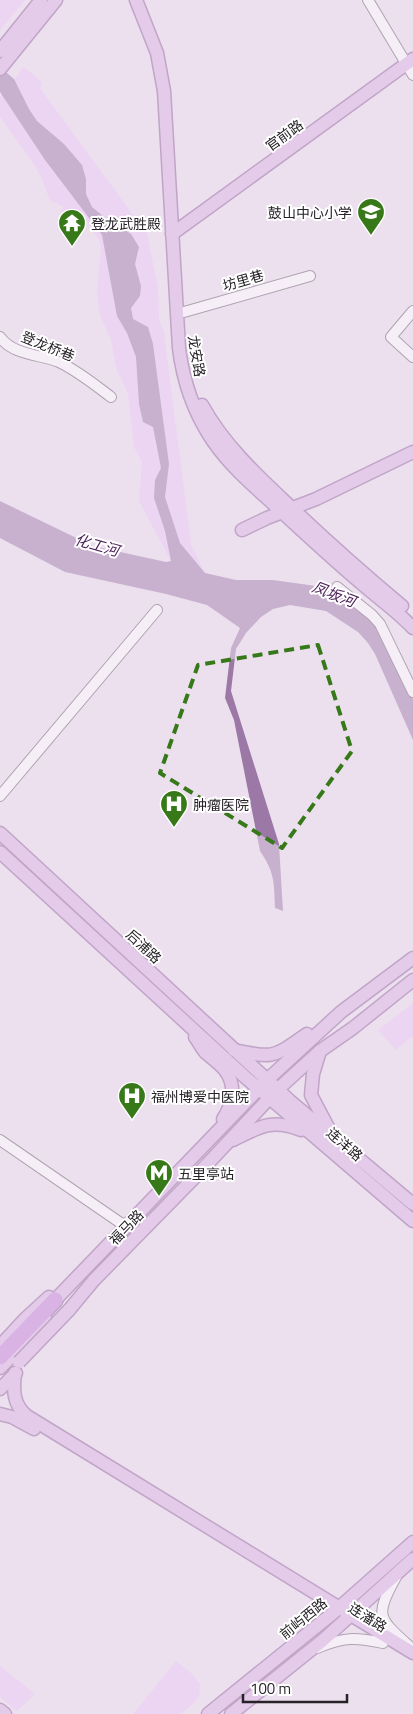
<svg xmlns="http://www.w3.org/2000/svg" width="413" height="1714" font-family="'Titillium Web','Noto Sans SC',sans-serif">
  <rect width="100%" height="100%" fill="#ece0ef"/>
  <g fill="#eac7f5">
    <path d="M 0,0 L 25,0 L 0,30 Z"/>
    <path d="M 24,67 L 42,82 L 40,88 L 147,234 L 158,287 L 159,320 L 164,332 L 191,544 L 205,573 L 171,561 L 139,501 L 142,462 L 134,447 L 128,394 L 116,368 L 111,340 L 100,315 L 97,293 L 101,246 L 99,240 L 86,220 L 61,215 L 63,206 L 50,201 L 42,179 L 35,166 L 0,117 L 0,97 Z"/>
    <path d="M 413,1003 L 413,1036 L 396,1050 L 378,1030 Z"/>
    <path d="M 176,1661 L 191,1673 L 200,1684 L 199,1696 L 193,1704 L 180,1714 L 133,1714 Z"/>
    <path d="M 0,1666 L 35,1694 L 17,1711 L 0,1697 Z"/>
  </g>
  <path fill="#9b78a6" d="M 0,67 L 14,79 L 29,109 L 37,121 L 64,144 L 82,165 L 86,179 L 86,194 L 92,207 L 108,220 L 131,234 L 139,247 L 135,264 L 141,286 L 140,296 L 131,308 L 133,319 L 148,327 L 153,344 L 169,464 L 165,497 L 180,543 L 205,573 L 236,580 L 273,580 L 316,586 L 335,593 L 351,603 L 363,613 L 381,633 L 413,699 L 413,740 L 375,654 L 368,643 L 358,632 L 326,611 L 290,605 L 273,609 L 261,617 L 246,633 L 236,649 L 231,691 L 279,844 L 283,911 L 275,908 C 274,883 275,873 260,851 L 234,720 L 225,698 L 231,648 L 240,628 L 207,605 L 166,594 L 65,572 L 0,538 L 0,501 L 93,546 L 166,562 L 171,561 L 165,531 L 154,498 L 155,480 L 161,468 L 153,427 L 143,422 L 139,404 L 136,357 L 127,333 L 117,316 L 102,235 L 45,160 L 0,92 Z"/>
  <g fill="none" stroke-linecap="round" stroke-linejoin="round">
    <defs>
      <g id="minor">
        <path d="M 368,0 L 413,75"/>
        <path d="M 413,311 L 391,337 L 413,357"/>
        <path d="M 184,312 L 310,276"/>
        <path d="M 0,337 C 14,356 40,354 59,362 C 78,371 95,385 111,397"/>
        <path d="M 337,587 L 372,615 L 380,624 L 413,692"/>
        <path d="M 0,796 L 157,610"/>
        <path d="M 0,1140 L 125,1226"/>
        <path d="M 396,1577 C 375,1616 377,1617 409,1646"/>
        <path d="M 317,1648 C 344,1637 355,1637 383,1643"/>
      </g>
      <g id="major">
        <path d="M 136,0 L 157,53 L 164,91 L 179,348 C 183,381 194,413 213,441 C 228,463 248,481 268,499 C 298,527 329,556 361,583 C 378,598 397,611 413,628"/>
        <path d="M 0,51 L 41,0"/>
        <path d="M 0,69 L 56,0"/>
        <path d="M 172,234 L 413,59"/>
        <path d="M 202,405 C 225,447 261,479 296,512 C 330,544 366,576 402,606"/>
        <path d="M 242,530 L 267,518 L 316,499 L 413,452"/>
        <path d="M 0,833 L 290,1101 L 413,1204"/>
        <path d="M 0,852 L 245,1077 L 413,1221"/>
        <path d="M 195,1037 C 199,1042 202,1049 206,1053 C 212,1058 219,1063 224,1069 C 237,1084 233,1104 223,1119"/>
        <path d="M 234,1050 C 276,1059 273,1057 307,1034"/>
        <path d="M 320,1051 L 313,1074 L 311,1095 L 329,1129"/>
        <path d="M 233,1140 C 259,1127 272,1118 301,1130"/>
        <path d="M 55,1300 L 267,1080 L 341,1012 L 413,958"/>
        <path d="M 69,1310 L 94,1280 L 198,1174 L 277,1090 L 320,1051 L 353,1028 L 413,980"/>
        <path d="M 0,1346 L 24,1320 L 49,1297"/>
        <path d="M 0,1368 L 46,1320"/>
        <path d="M 15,1373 C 13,1390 13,1405 27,1416 L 413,1653"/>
        <path d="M 0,1389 L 16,1373"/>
        <path d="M 0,1414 L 12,1417 L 34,1429"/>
        <path d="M 0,1710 L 5,1714"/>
        <path d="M 208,1714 L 333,1613 L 413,1542"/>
        <path d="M 231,1714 L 322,1641 L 413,1559"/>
      </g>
      <path id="highway" d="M 0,1357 L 55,1300"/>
    </defs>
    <use href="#minor" stroke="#645a67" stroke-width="12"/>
    <use href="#major" stroke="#8a5d97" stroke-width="15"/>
    <use href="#highway" stroke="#8a5d97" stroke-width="18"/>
    <use href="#minor" stroke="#fff" stroke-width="10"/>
    <use href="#major" stroke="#d9b1e5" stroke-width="12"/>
    <use href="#highway" stroke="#c07dd4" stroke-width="15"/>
    <defs>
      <path id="major-bridge" d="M 19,1362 L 69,1310"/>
    </defs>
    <use href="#major-bridge" stroke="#8a5d97" stroke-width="15" stroke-linecap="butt"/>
    <use href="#major-bridge" stroke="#d9b1e5" stroke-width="12"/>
  </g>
  <path d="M0 0H413V1714H0ZM 318,645 L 352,751 L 282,848 L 160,773 L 198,665 Z" fill="#ece0ef" fill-opacity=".55" fill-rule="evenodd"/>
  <path fill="none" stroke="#377919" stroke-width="4" stroke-dasharray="10 6" stroke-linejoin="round" d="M 318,645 L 352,751 L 282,848 L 160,773 L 198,665 Z"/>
  <defs>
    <symbol id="school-pin" viewBox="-11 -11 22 30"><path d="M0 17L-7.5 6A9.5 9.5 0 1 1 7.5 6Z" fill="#377919" stroke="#fff"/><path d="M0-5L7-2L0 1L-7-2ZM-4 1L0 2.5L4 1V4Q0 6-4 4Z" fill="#fff"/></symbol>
    <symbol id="temple-pin" viewBox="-11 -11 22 30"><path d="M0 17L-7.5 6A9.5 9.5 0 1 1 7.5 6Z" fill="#377919" stroke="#fff"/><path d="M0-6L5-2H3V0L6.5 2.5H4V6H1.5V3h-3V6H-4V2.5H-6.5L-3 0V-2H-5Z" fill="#fff"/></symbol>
    <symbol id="hospital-pin" viewBox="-11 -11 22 30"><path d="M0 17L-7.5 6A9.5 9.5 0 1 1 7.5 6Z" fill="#377919" stroke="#fff"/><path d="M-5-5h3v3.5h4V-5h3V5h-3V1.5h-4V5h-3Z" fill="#fff"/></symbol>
    <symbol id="metro-pin" viewBox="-11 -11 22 30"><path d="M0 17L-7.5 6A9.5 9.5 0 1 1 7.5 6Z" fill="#377919" stroke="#fff"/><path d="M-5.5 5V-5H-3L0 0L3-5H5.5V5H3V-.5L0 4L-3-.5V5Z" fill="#fff"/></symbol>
  </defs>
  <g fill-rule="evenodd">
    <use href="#school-pin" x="355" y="196" width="32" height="43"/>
    <use href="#temple-pin" x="56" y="207" width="32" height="43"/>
    <use href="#hospital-pin" x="158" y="788" width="32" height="43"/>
    <use href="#hospital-pin" x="116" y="1080" width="32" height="43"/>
    <use href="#metro-pin" x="143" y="1157" width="32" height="43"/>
  </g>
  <g text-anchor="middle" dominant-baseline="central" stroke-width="4" stroke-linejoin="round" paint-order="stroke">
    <g font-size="14" fill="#262227" stroke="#fff">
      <text transform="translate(284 135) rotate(-36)">官前路</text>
      <text transform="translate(243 280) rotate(-16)">坊里巷</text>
      <text transform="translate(48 346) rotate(22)">登龙桥巷</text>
      <text transform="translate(197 356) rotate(80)">龙安路</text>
      <text transform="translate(144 946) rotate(43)">后浦路</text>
      <text transform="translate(345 1144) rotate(41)">连洋路</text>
      <text transform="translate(126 1227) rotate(-46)">福马路</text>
      <text transform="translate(368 1617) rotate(32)">连潘路</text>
      <text transform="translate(303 1618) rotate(-39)">前屿西路</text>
    </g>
    <g font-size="14" fill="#262227" stroke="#fff" text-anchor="start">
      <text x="352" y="212" text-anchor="end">鼓山中心小学</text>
      <text x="91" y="223">登龙武胜殿</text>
      <text x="193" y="804">肿瘤医院</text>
      <text x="151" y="1096">福州博爱中医院</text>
      <text x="178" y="1173">五里亭站</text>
    </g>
    <g font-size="15" font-style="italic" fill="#4a1d57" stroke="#fff">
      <text transform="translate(97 545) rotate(16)">化工河</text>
      <text transform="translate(334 594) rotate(21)">凤坂河</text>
    </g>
  </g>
  <path d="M243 1694v8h104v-8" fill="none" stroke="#262227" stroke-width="2.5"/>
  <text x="250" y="1694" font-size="15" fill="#262227" stroke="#ffffff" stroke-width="4" paint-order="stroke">100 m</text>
</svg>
